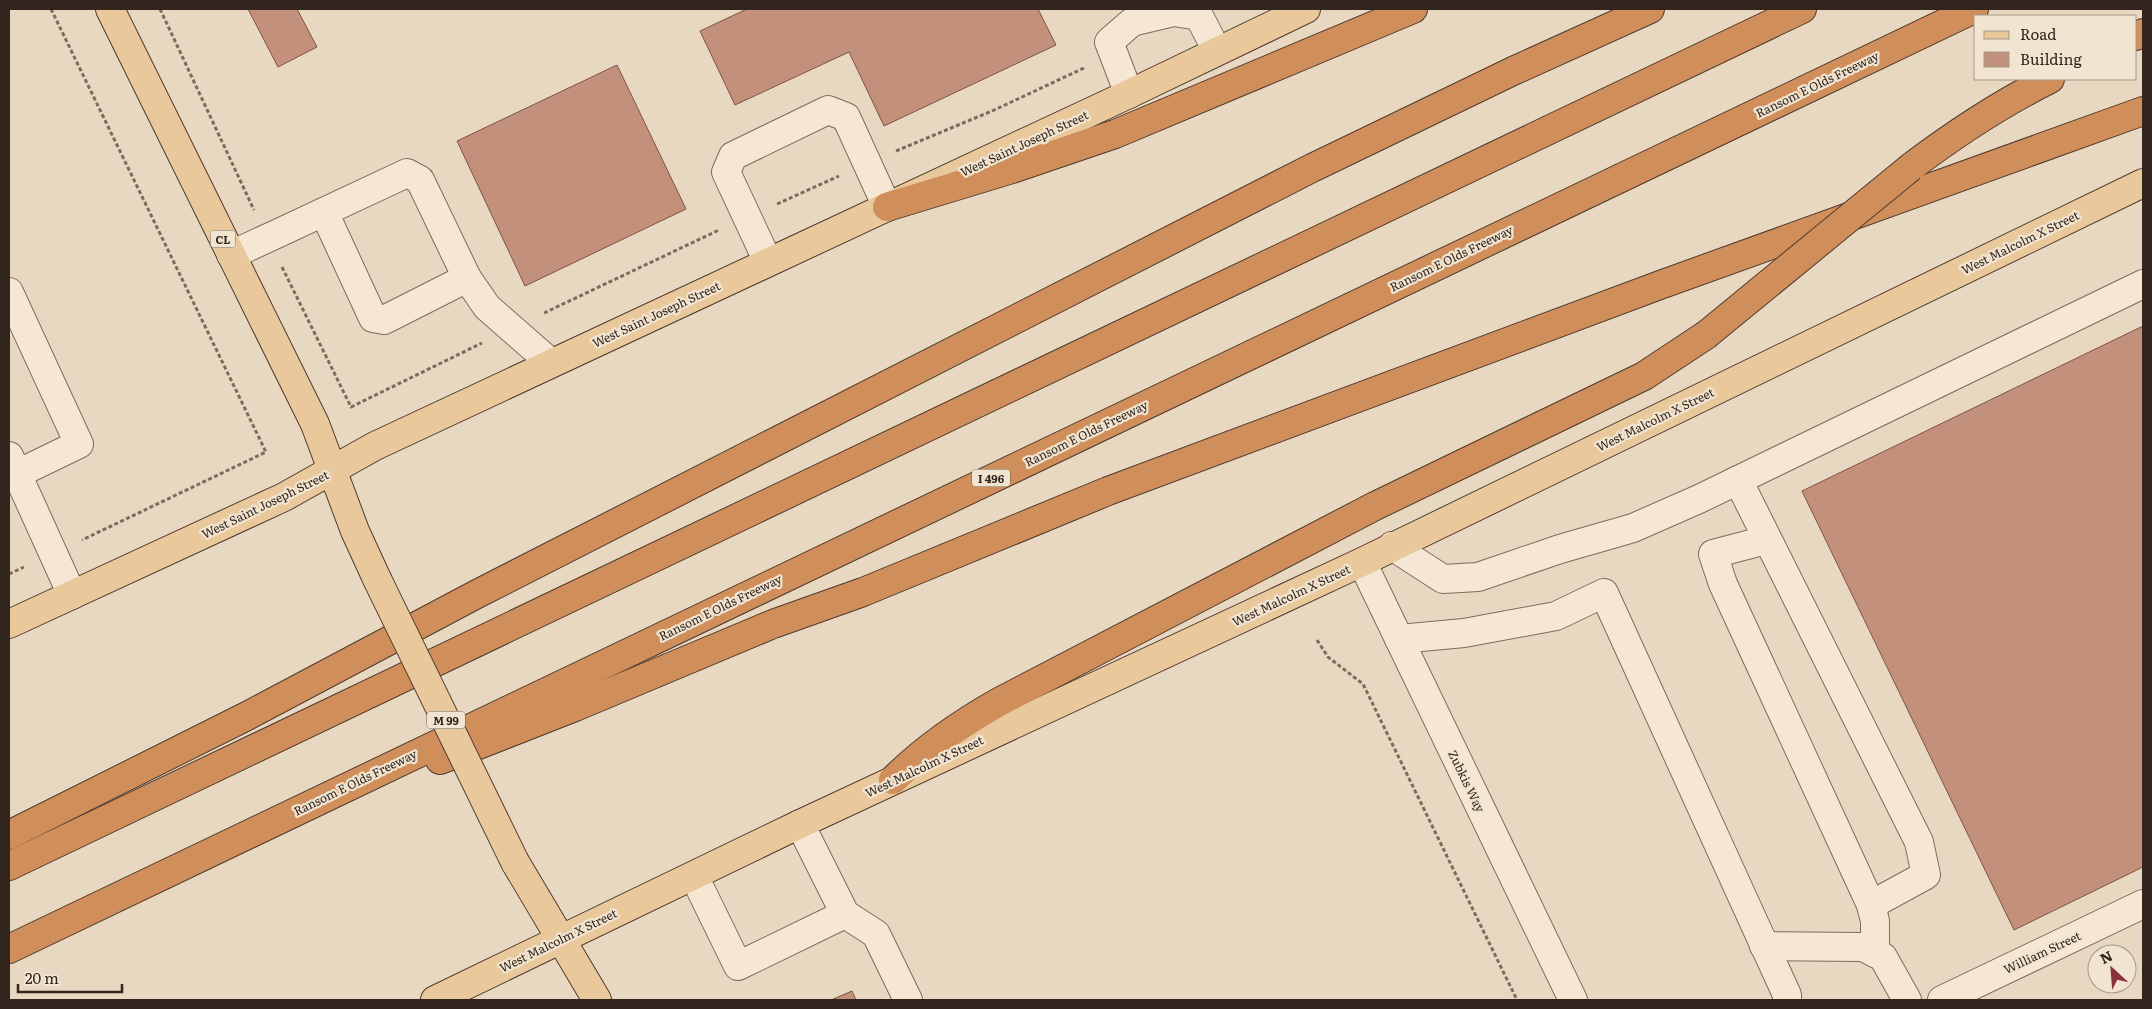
<svg xmlns="http://www.w3.org/2000/svg" width="2152" height="1009" font-family="Literata,serif">
  <rect width="100%" height="100%" fill="#e9d8c1"/>
  <g fill="#c3917b" stroke="#7d5343">
    <path d="M 248,9 L 297,9 L 317,47 L 278,67 Z"/>
    <path d="M 747,9 L 1038,9 L 1056,45 L 884,126 L 849,52 L 735,105 L 700,31 Z"/>
    <path d="M 617,65 L 686,209 L 525,286 L 457,141 Z"/>
    <path d="M 2143,326 L 2143,867 L 2014,930 L 1802,491 Z"/>
    <path d="M 852,991 L 856,1000 L 831,1000 Z"/>
  </g>
  <g fill="none" stroke-linecap="round" stroke-linejoin="round">
    <defs>
      <g id="minor">
        <path d="M 1129,94 L 1109,42 L 1132,22 L 1174,12 L 1199,16 L 1217,51"/>
        <path d="M 231,255 C 290,228 349,200 407,173 L 420,180 L 467,278 L 384,320 L 373,318 L 324,212"/>
        <path d="M 768,262 L 726,172 L 733,156 L 828,110 L 846,117 L 887,207"/>
        <path d="M 467,278 L 487,307 L 551,363"/>
        <path d="M 9,292 L 79,444 L 17,474"/>
        <path d="M 9,456 L 72,595"/>
        <path d="M 1738,480 L 1919,842 L 1926,875 L 1871,905 L 1723,584 L 1713,554 L 1766,540"/>
        <path d="M 1392,546 L 1443,579 L 1478,577 L 1560,549 L 1633,528 L 1699,499 L 2143,284"/>
        <path d="M 1362,562 L 1573,1000"/>
        <path d="M 1399,639 L 1464,633 L 1556,616 L 1604,593 L 1787,995 L 1787,1000"/>
        <path d="M 800,824 L 845,914 L 876,934 L 908,1000"/>
        <path d="M 694,876 L 738,966 L 845,914"/>
        <path d="M 1871,905 L 1875,921 L 1875,953"/>
        <path d="M 1764,946 L 1863,947 L 1883,957 L 1907,1000"/>
        <path d="M 1942,1000 L 2143,904"/>
      </g>
      <g id="major">
        <path d="M 110,9 L 315,424 L 355,531 L 377,579"/>
        <path d="M 9,624 L 284,497 L 375,446 L 1129,94 L 1306,9"/>
        <path d="M 515,862 L 597,1000"/>
        <path d="M 435,1000 L 800,824 L 1362,562 L 2143,183"/>
      </g>
      <g id="highway">
        <path d="M 2136,36 L 2143,33"/>
        <path d="M 1911,167 C 1956,133 2000,104 2050,79"/>
        <path d="M 887,207 L 1012,169 L 1115,134 L 1413,9"/>
        <path d="M 440,760 L 575,707 L 773,624 L 863,592 L 1108,491 L 1660,285 L 2143,111"/>
        <path d="M 893,780 C 925,748 960,724 999,702 L 1375,506 L 1644,376 L 1706,335"/>
        <path d="M 9,835 L 245,717 L 477,594 L 1312,168 L 1513,71 L 1650,9"/>
        <path d="M 9,866 L 1802,9"/>
        <path d="M 9,949 L 1974,9"/>
      </g>
    </defs>
    <use href="#minor" stroke="#806a5b" stroke-width="30"/>
    <use href="#major" stroke="#4e3a2f" stroke-width="30"/>
    <use href="#highway" stroke="#4e3a2f" stroke-width="30"/>
    <g stroke="#806a5b" stroke-width="3" stroke-dasharray="4 2.5" stroke-linecap="butt">
      <path d="M 51,9 L 266,452 L 82,540"/>
      <path d="M 160,9 L 254,210"/>
      <path d="M 896,151 L 992,111 L 1084,68"/>
      <path d="M 777,204 L 839,176"/>
      <path d="M 282,267 L 351,407 L 482,343"/>
      <path d="M 544,313 L 719,230"/>
      <path d="M 9,574 L 24,567"/>
      <path d="M 1317,640 L 1328,657 L 1363,684 L 1517,1000"/>
    </g>
    <use href="#minor" stroke="#f5e7d3" stroke-width="28"/>
    <use href="#major" stroke="#e9c89c" stroke-width="28"/>
    <use href="#highway" stroke="#d08f5a" stroke-width="28"/>
    <defs>
      <path id="major-bridge" d="M 377,579 L 515,862"/>
      <path id="highway-bridge" d="M 1706,335 L 1911,167"/>
    </defs>
    <use href="#major-bridge" stroke="#4e3a2f" stroke-width="30" stroke-linecap="butt"/>
    <use href="#highway-bridge" stroke="#4e3a2f" stroke-width="30" stroke-linecap="butt"/>
    <use href="#major-bridge" stroke="#e9c89c" stroke-width="28"/>
    <use href="#highway-bridge" stroke="#d08f5a" stroke-width="28"/>
  </g>
  <g text-anchor="middle" dominant-baseline="central" stroke-width="4.5" stroke-linejoin="round" paint-order="stroke">
    <g fill="#f1e4d0" stroke="#6b5e53" stroke-width="1">
      <rect x="210.5" y="230.5" width="25" height="17" rx="4"/>
      <rect x="972" y="469.5" width="38" height="17" rx="4"/>
      <rect x="427" y="711.5" width="38" height="17" rx="4"/>
    </g>
    <g font-size="11" font-weight="bold" fill="#32251d">
      <text x="223" y="239">CL</text>
      <text x="991" y="478">I 496</text>
      <text x="446" y="720">M 99</text>
    </g>
    <g font-size="12" fill="#32251d" stroke="#f1e4d0">
      <text transform="translate(1817 84) rotate(-26)">Ransom E Olds Freeway</text>
      <text transform="translate(1024 143) rotate(-25)">West Saint Joseph Street</text>
      <text transform="translate(2020 242) rotate(-26)">West Malcolm X Street</text>
      <text transform="translate(1451 258) rotate(-26)">Ransom E Olds Freeway</text>
      <text transform="translate(656 314) rotate(-25)">West Saint Joseph Street</text>
      <text transform="translate(1655 419) rotate(-26)">West Malcolm X Street</text>
      <text transform="translate(1086 433) rotate(-26)">Ransom E Olds Freeway</text>
      <text transform="translate(265 504) rotate(-26)">West Saint Joseph Street</text>
      <text transform="translate(1291 595) rotate(-25)">West Malcolm X Street</text>
      <text transform="translate(720 607) rotate(-26)">Ransom E Olds Freeway</text>
      <text transform="translate(924 766) rotate(-25)">West Malcolm X Street</text>
      <text transform="translate(1467 781) rotate(64)">Zubkis Way</text>
      <text transform="translate(355 782) rotate(-26)">Ransom E Olds Freeway</text>
      <text transform="translate(558 940) rotate(-26)">West Malcolm X Street</text>
      <text transform="translate(2042 952) rotate(-25)">William Street</text>
    </g>
  </g>
  <rect width="2152" height="1009" fill="none" stroke="#32251d" stroke-width="20"/>
  <rect x="1974" y="15" width="162" height="65" fill="#f1e4d0" stroke="#a59888"/>
  <rect x="1984" y="31" width="25" height="8" fill="#e9c89c" stroke="#a59888"/>
  <text x="2020" y="40" font-size="15" fill="#32251d">Road</text>
  <rect x="1984" y="52" width="25" height="15" fill="#c3917b" stroke="#a59888"/>
  <text x="2020" y="65" font-size="15" fill="#32251d">Building</text>
  <g transform="translate(2112 969) rotate(334)"><circle r="24" fill="#f1e4d0" stroke="#a59888"/>
  <path d="M0-4L9 19L0 12L-9 19Z" fill="#89313c"/>
  <text y="-8" font-size="14" font-weight="bold" text-anchor="middle" fill="#32251d">N</text>
  </g>
  <path d="M18 984v8h104v-8" fill="none" stroke="#32251d" stroke-width="2.5"/>
  <text x="25" y="984" font-size="15" fill="#32251d" stroke="#f1e4d0" stroke-width="4" paint-order="stroke">20 m</text>
</svg>
